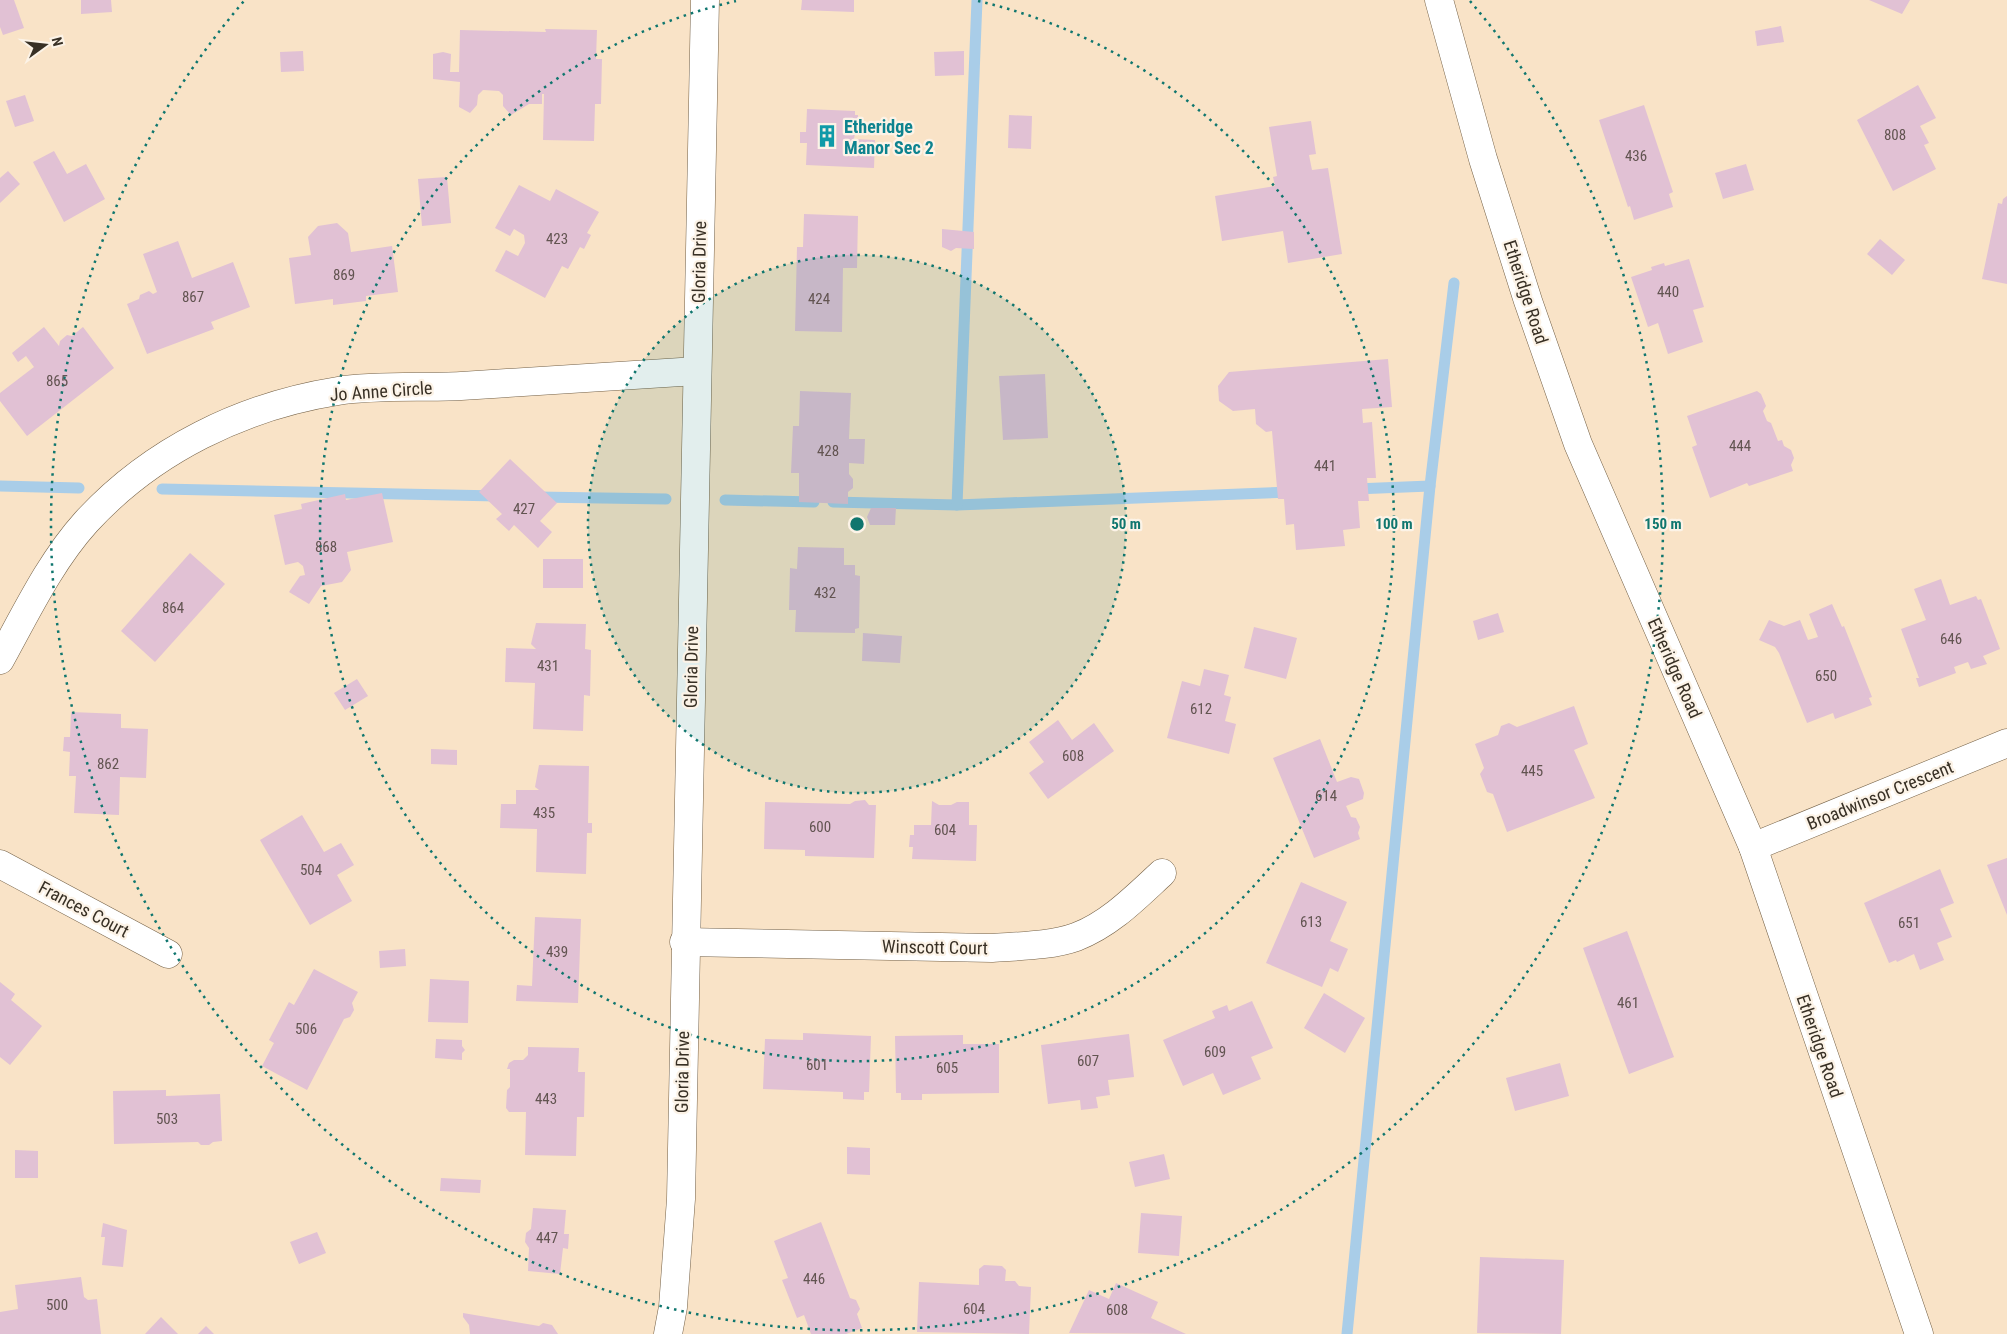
<svg xmlns="http://www.w3.org/2000/svg" width="2007" height="1334" font-family="'Roboto Condensed',sans-serif">
  <rect width="100%" height="100%" fill="#f9e3c7"/>
  <g fill="none" stroke-linecap="round" stroke-linejoin="round">
    <g stroke="#a9cde8" stroke-width="11">
      <path d="M 0,486 L 79,488"/>
      <path d="M 162,489 L 498,496"/>
      <path d="M 1355,489 L 1430,486"/>
      <path d="M 537,497 L 666,499"/>
      <path d="M 725,500 L 814,502"/>
      <path d="M 833,502 L 957,505 L 1291,492"/>
      <path d="M 957,505 L 977,0"/>
      <path d="M 1347,1334 L 1430,486 L 1454,283"/>
    </g>
  </g>
  <g fill="#e1c1d4">
    <path d="M 0,0 L 14,0 L 24,28 L 3,35 L 0,27 Z"/>
    <path d="M 81,0 L 111,0 L 112,12 L 81,14 Z"/>
    <path d="M 802,0 L 854,0 L 854,12 L 801,10 Z"/>
    <path d="M 1869,0 L 1910,0 L 1902,14 Z"/>
    <path d="M 1781,26 L 1784,42 L 1757,46 L 1755,31 Z"/>
    <path d="M 545,29 L 597,30 L 596,59 L 602,59 L 601,104 L 595,104 L 594,141 L 543,140 L 544,94 L 542,94 L 542,104 L 529,104 L 511,115 L 503,106 L 503,95 L 499,91 L 483,90 L 478,95 L 477,105 L 470,113 L 459,107 L 460,82 L 433,79 L 433,54 L 443,52 L 451,54 L 450,72 L 459,72 L 460,30 L 546,32 Z"/>
    <path d="M 303,51 L 304,71 L 281,72 L 280,52 Z"/>
    <path d="M 964,51 L 964,75 L 935,76 L 934,52 Z"/>
    <path d="M 1918,85 L 1936,118 L 1920,126 L 1929,143 L 1924,145 L 1936,169 L 1893,191 L 1857,120 Z"/>
    <path d="M 25,95 L 34,121 L 15,127 L 6,101 Z"/>
    <path d="M 1644,105 L 1673,192 L 1669,194 L 1673,207 L 1634,220 L 1630,206 L 1628,207 L 1599,120 Z"/>
    <path d="M 807,109 L 855,111 L 855,115 L 858,115 L 858,133 L 855,133 L 854,139 L 875,140 L 874,168 L 806,165 L 807,143 L 800,143 L 800,132 L 806,132 Z"/>
    <path d="M 1009,115 L 1032,116 L 1031,149 L 1008,148 Z"/>
    <path d="M 1311,121 L 1316,154 L 1309,155 L 1312,170 L 1328,168 L 1342,254 L 1288,263 L 1283,231 L 1222,241 L 1215,196 L 1275,186 L 1273,177 L 1277,176 L 1269,127 Z"/>
    <path d="M 54,151 L 67,174 L 86,164 L 105,199 L 64,222 L 33,162 Z"/>
    <path d="M 1746,164 L 1754,190 L 1723,199 L 1715,173 Z"/>
    <path d="M 8,171 L 20,184 L 0,203 L 0,178 Z"/>
    <path d="M 447,177 L 451,223 L 422,226 L 418,179 Z"/>
    <path d="M 519,185 L 550,201 L 556,189 L 599,212 L 587,233 L 591,235 L 584,249 L 580,247 L 568,269 L 562,266 L 545,298 L 495,271 L 506,250 L 518,256 L 525,243 L 524,235 L 514,229 L 510,236 L 495,228 Z"/>
    <path d="M 2007,196 L 2007,284 L 1982,279 L 1998,203 L 2002,204 L 2003,199 Z"/>
    <path d="M 804,214 L 858,216 L 857,268 L 843,268 L 842,332 L 795,331 L 797,247 L 803,247 Z"/>
    <path d="M 337,223 L 348,233 L 351,252 L 392,246 L 398,292 L 366,296 L 366,301 L 333,305 L 333,299 L 295,304 L 289,258 L 311,255 L 308,237 L 318,226 Z"/>
    <path d="M 942,229 L 974,232 L 974,249 L 956,248 L 951,251 L 942,247 Z"/>
    <path d="M 1880,239 L 1905,260 L 1892,275 L 1867,254 Z"/>
    <path d="M 178,241 L 192,278 L 233,262 L 250,307 L 211,322 L 214,329 L 147,354 L 127,304 L 139,299 L 140,295 L 149,291 L 153,294 L 157,292 L 143,254 Z"/>
    <path d="M 1689,259 L 1704,307 L 1693,310 L 1703,342 L 1668,354 L 1658,323 L 1648,327 L 1631,277 L 1652,270 L 1651,267 L 1664,263 L 1665,266 Z"/>
    <path d="M 44,327 L 59,346 L 60,341 L 67,335 L 72,336 L 83,327 L 114,368 L 27,436 L 0,401 L 0,393 L 34,367 L 26,356 L 18,362 L 12,353 Z"/>
    <path d="M 1388,359 L 1392,407 L 1362,409 L 1363,423 L 1372,422 L 1376,478 L 1367,478 L 1369,501 L 1358,501 L 1360,528 L 1343,530 L 1345,546 L 1296,550 L 1294,524 L 1286,525 L 1284,499 L 1278,499 L 1272,431 L 1266,432 L 1256,424 L 1255,409 L 1233,411 L 1219,401 L 1218,386 L 1229,372 Z"/>
    <path d="M 1045,374 L 1048,438 L 1003,440 L 999,376 Z"/>
    <path d="M 800,391 L 851,393 L 849,439 L 865,439 L 864,464 L 849,463 L 849,474 L 853,479 L 853,488 L 848,492 L 848,504 L 799,502 L 799,473 L 791,473 L 793,426 L 799,426 Z"/>
    <path d="M 1757,391 L 1761,394 L 1766,406 L 1763,411 L 1767,421 L 1771,423 L 1778,441 L 1782,440 L 1784,446 L 1791,450 L 1794,458 L 1791,465 L 1793,471 L 1749,486 L 1747,483 L 1710,498 L 1692,447 L 1697,445 L 1687,416 Z"/>
    <path d="M 510,459 L 557,503 L 540,521 L 552,532 L 538,548 L 514,525 L 509,531 L 496,519 L 502,514 L 479,492 Z"/>
    <path d="M 382,493 L 393,542 L 347,552 L 351,570 L 342,582 L 321,586 L 309,604 L 289,592 L 300,576 L 305,575 L 303,566 L 298,562 L 285,565 L 274,515 L 302,509 L 301,504 L 345,494 L 346,500 Z"/>
    <path d="M 871,508 L 896,508 L 895,525 L 870,525 L 867,517 Z"/>
    <path d="M 798,547 L 844,548 L 844,565 L 855,565 L 855,575 L 860,576 L 859,628 L 855,629 L 855,633 L 795,632 L 796,610 L 789,610 L 790,568 L 797,569 Z"/>
    <path d="M 190,553 L 225,584 L 155,662 L 121,631 Z"/>
    <rect x="543" y="559" width="40" height="29"/>
    <path d="M 1941,579 L 1950,605 L 1976,596 L 1978,600 L 1981,599 L 2000,649 L 1983,656 L 1987,664 L 1971,669 L 1968,662 L 1954,667 L 1956,673 L 1919,687 L 1916,678 L 1919,678 L 1901,629 L 1926,620 L 1914,589 Z"/>
    <path d="M 1832,604 L 1842,627 L 1844,626 L 1872,697 L 1869,698 L 1872,705 L 1835,719 L 1833,713 L 1807,723 L 1779,653 L 1775,647 L 1759,640 L 1769,620 L 1784,626 L 1800,620 L 1808,640 L 1818,637 L 1809,614 Z"/>
    <path d="M 1498,613 L 1504,632 L 1478,640 L 1473,621 Z"/>
    <path d="M 536,623 L 586,624 L 585,649 L 591,650 L 590,696 L 584,695 L 583,731 L 533,729 L 535,683 L 505,682 L 506,648 L 536,649 L 531,644 Z"/>
    <path d="M 1254,627 L 1297,638 L 1286,679 L 1244,668 Z"/>
    <path d="M 863,633 L 902,636 L 900,663 L 862,661 Z"/>
    <path d="M 1204,669 L 1229,675 L 1224,695 L 1231,697 L 1225,721 L 1236,724 L 1229,754 L 1167,738 L 1182,681 L 1200,686 Z"/>
    <path d="M 357,679 L 368,696 L 345,710 L 334,693 Z"/>
    <path d="M 1574,706 L 1588,744 L 1574,750 L 1595,798 L 1507,832 L 1493,794 L 1487,792 L 1480,774 L 1484,768 L 1475,744 L 1498,735 L 1501,726 L 1509,723 L 1517,727 Z"/>
    <path d="M 71,712 L 121,714 L 121,728 L 148,729 L 146,778 L 120,777 L 119,815 L 74,813 L 76,776 L 69,776 L 70,752 L 63,751 L 64,737 L 70,737 Z"/>
    <path d="M 1058,720 L 1072,740 L 1094,723 L 1114,751 L 1048,799 L 1029,773 L 1044,762 L 1029,742 Z"/>
    <path d="M 1320,739 L 1337,782 L 1351,777 L 1359,779 L 1364,793 L 1363,799 L 1346,806 L 1351,817 L 1356,818 L 1360,827 L 1358,833 L 1360,839 L 1314,858 L 1273,758 Z"/>
    <path d="M 431,749 L 457,750 L 457,765 L 431,764 Z"/>
    <path d="M 539,765 L 589,766 L 588,823 L 592,823 L 592,833 L 587,833 L 586,874 L 536,872 L 537,829 L 500,828 L 501,804 L 516,804 L 516,790 L 539,790 L 535,787 Z"/>
    <path d="M 865,800 L 869,805 L 876,805 L 874,858 L 805,856 L 805,850 L 764,849 L 765,802 L 850,804 L 855,801 Z"/>
    <path d="M 932,801 L 939,805 L 951,805 L 957,802 L 969,802 L 969,825 L 977,825 L 976,861 L 912,859 L 913,847 L 909,847 L 910,835 L 914,835 L 914,825 L 931,825 Z"/>
    <path d="M 302,815 L 324,852 L 341,843 L 354,865 L 337,875 L 352,901 L 310,925 L 260,840 Z"/>
    <path d="M 2007,858 L 2007,915 L 1987,865 Z"/>
    <path d="M 1940,869 L 1954,903 L 1940,909 L 1952,937 L 1937,943 L 1944,960 L 1920,970 L 1914,954 L 1897,962 L 1896,960 L 1889,963 L 1864,903 Z"/>
    <path d="M 1301,882 L 1347,902 L 1330,941 L 1348,949 L 1338,972 L 1330,968 L 1322,987 L 1266,963 Z"/>
    <path d="M 535,917 L 581,919 L 578,1003 L 516,1001 L 517,985 L 532,986 Z"/>
    <path d="M 1627,931 L 1674,1057 L 1629,1074 L 1583,948 Z"/>
    <path d="M 405,949 L 406,966 L 380,968 L 379,951 Z"/>
    <path d="M 314,969 L 358,992 L 352,1003 L 354,1010 L 350,1017 L 344,1019 L 307,1090 L 262,1066 L 274,1043 L 269,1040 L 289,1002 L 294,1005 Z"/>
    <path d="M 430,979 L 469,981 L 468,1023 L 428,1022 Z"/>
    <path d="M 0,982 L 15,994 L 11,1000 L 42,1026 L 10,1065 L 0,1057 Z"/>
    <path d="M 1324,993 L 1365,1018 L 1345,1053 L 1304,1028 Z"/>
    <path d="M 1252,1001 L 1273,1048 L 1251,1057 L 1261,1079 L 1223,1095 L 1213,1073 L 1183,1086 L 1163,1040 L 1215,1018 L 1212,1011 L 1227,1005 L 1229,1011 Z"/>
    <path d="M 803,1033 L 871,1036 L 869,1092 L 864,1092 L 864,1100 L 843,1099 L 843,1092 L 763,1089 L 765,1039 L 803,1040 Z"/>
    <path d="M 1129,1034 L 1134,1077 L 1108,1080 L 1110,1095 L 1096,1097 L 1098,1108 L 1081,1110 L 1080,1100 L 1048,1104 L 1041,1045 Z"/>
    <path d="M 963,1035 L 963,1044 L 999,1044 L 999,1093 L 922,1094 L 922,1100 L 901,1100 L 901,1093 L 896,1093 L 895,1036 Z"/>
    <path d="M 436,1039 L 462,1040 L 462,1046 L 465,1050 L 462,1053 L 462,1060 L 435,1058 Z"/>
    <path d="M 528,1047 L 579,1048 L 578,1072 L 585,1072 L 584,1117 L 577,1117 L 576,1156 L 525,1155 L 526,1112 L 509,1112 L 506,1108 L 507,1090 L 510,1087 L 510,1069 L 507,1069 L 509,1063 L 514,1060 L 523,1060 L 528,1055 Z"/>
    <path d="M 1560,1063 L 1569,1096 L 1515,1111 L 1506,1078 Z"/>
    <path d="M 166,1090 L 166,1096 L 220,1094 L 222,1141 L 213,1142 L 209,1145 L 201,1145 L 198,1142 L 114,1144 L 113,1091 Z"/>
    <path d="M 847,1147 L 870,1148 L 870,1175 L 847,1174 Z"/>
    <path d="M 15,1150 L 38,1151 L 38,1178 L 15,1178 Z"/>
    <path d="M 1164,1154 L 1170,1179 L 1135,1187 L 1129,1162 Z"/>
    <path d="M 441,1178 L 481,1180 L 480,1193 L 440,1191 Z"/>
    <path d="M 533,1208 L 566,1210 L 564,1234 L 569,1234 L 568,1249 L 563,1248 L 560,1274 L 528,1271 L 529,1248 L 525,1242 L 526,1233 L 531,1229 Z"/>
    <path d="M 1141,1213 L 1182,1216 L 1179,1256 L 1138,1253 Z"/>
    <path d="M 821,1222 L 850,1298 L 856,1300 L 860,1309 L 857,1314 L 862,1328 L 846,1334 L 811,1334 L 804,1315 L 797,1318 L 782,1280 L 788,1278 L 774,1241 Z"/>
    <path d="M 103,1223 L 127,1230 L 123,1267 L 102,1265 L 105,1237 L 101,1237 Z"/>
    <path d="M 317,1232 L 326,1253 L 299,1264 L 290,1242 Z"/>
    <path d="M 1480,1257 L 1564,1260 L 1561,1334 L 1477,1333 Z"/>
    <path d="M 984,1265 L 1002,1266 L 1006,1270 L 1005,1281 L 1015,1281 L 1019,1286 L 1031,1287 L 1029,1334 L 917,1332 L 919,1282 L 979,1285 L 979,1269 Z"/>
    <path d="M 81,1277 L 84,1297 L 88,1300 L 97,1299 L 101,1334 L 0,1334 L 0,1312 L 18,1309 L 15,1285 Z"/>
    <path d="M 1116,1283 L 1158,1302 L 1151,1318 L 1186,1334 L 1069,1333 L 1089,1290 L 1109,1299 Z"/>
    <path d="M 463,1313 L 539,1326 L 543,1323 L 552,1325 L 558,1334 L 470,1334 L 469,1325 L 463,1317 Z"/>
    <path d="M 161,1317 L 178,1334 L 145,1334 Z"/>
    <path d="M 206,1326 L 214,1334 L 198,1334 Z"/>
  </g>
  <g fill="none" stroke-linecap="round" stroke-linejoin="round">
    <defs>
      <g id="minor">
        <path d="M 1439,0 L 1483,159 L 1528,301 L 1578,444 L 1753,847 L 1919,1334"/>
        <path d="M 0,660 C 26,613 50,562 86,522 C 152,450 243,406 338,391 C 375,385 422,388 461,386 C 539,381 618,376 697,371"/>
        <path d="M 1753,847 L 2007,743"/>
        <path d="M 0,864 L 168,954"/>
        <path d="M 684,942 L 992,948 C 1019,946 1051,946 1076,937 C 1110,924 1136,897 1162,873"/>
        <path d="M 668,1334 L 673,1307 L 681,1199 L 705,0"/>
      </g>
    </defs>
    <use href="#minor" stroke="#746147" stroke-width="29"/>
    <use href="#minor" stroke="#fff" stroke-width="28"/>
  </g>
  <circle cx="857" cy="524" r="269" fill="#0f766e" fill-opacity=".12"/>
  <g fill="none" stroke="#0f766e" stroke-width="2.5" stroke-dasharray="2.5 5">
    <circle cx="857" cy="524" r="269"/>
    <path d="M978 1A537 537 0 1 1 736 1"/>
    <path d="M1470 1A806 806 0 1 1 244 1"/>
  </g>
  <defs>
    <symbol id="building-bare" viewBox="-9 -9 18 18"><path d="M-4-6H4V6H1V3H-1V6H-4ZM-2.5-4.3h1.7v1.8h-1.7ZM.8-4.3h1.7v1.8H.8ZM-2.5-1h1.7V.8h-1.7ZM.8-1h1.7V.8H.8Z" fill="#0f9aa8" stroke="#fcf3e7" stroke-width="2.5" paint-order="stroke"/></symbol>
  </defs>
  <g fill-rule="evenodd">
    <use href="#building-bare" x="811" y="120" width="32" height="32"/>
  </g>
  <g text-anchor="middle" dominant-baseline="central" stroke-width="4.5" stroke-linejoin="round" paint-order="stroke">
    <g font-size="15" fill="#625451">
      <text x="1895" y="135">808</text>
      <text x="1636" y="156">436</text>
      <text x="557" y="239">423</text>
      <text x="344" y="275">869</text>
      <text x="1668" y="292">440</text>
      <text x="193" y="297">867</text>
      <text x="819" y="299">424</text>
      <text x="57" y="381">865</text>
      <text x="1740" y="446">444</text>
      <text x="828" y="451">428</text>
      <text x="1325" y="466">441</text>
      <text x="524" y="509">427</text>
      <text x="326" y="547">868</text>
      <text x="825" y="593">432</text>
      <text x="173" y="608">864</text>
      <text x="1951" y="639">646</text>
      <text x="548" y="666">431</text>
      <text x="1826" y="676">650</text>
      <text x="1201" y="709">612</text>
      <text x="1073" y="756">608</text>
      <text x="108" y="764">862</text>
      <text x="1532" y="771">445</text>
      <text x="1326" y="796">614</text>
      <text x="544" y="813">435</text>
      <text x="820" y="827">600</text>
      <text x="945" y="830">604</text>
      <text x="311" y="870">504</text>
      <text x="1311" y="922">613</text>
      <text x="1909" y="923">651</text>
      <text x="557" y="952">439</text>
      <text x="1628" y="1003">461</text>
      <text x="306" y="1029">506</text>
      <text x="1215" y="1052">609</text>
      <text x="1088" y="1061">607</text>
      <text x="817" y="1065">601</text>
      <text x="947" y="1068">605</text>
      <text x="546" y="1099">443</text>
      <text x="167" y="1119">503</text>
      <text x="547" y="1238">447</text>
      <text x="814" y="1279">446</text>
      <text x="57" y="1305">500</text>
      <text x="974" y="1309">604</text>
      <text x="1117" y="1310">608</text>
    </g>
    <g font-size="18" font-weight="bold" fill="#0d838f" stroke="#fcf3e7" text-anchor="start">
      <text x="844" y="126">Etheridge<tspan x="844" dy="21">Manor Sec 2</tspan></text>
    </g>
    <g font-size="18" fill="#383025" stroke="#fcf3e7">
      <text transform="translate(699 262) rotate(-89)">Gloria Drive</text>
      <text transform="translate(1526 292) rotate(72)">Etheridge Road</text>
      <text transform="translate(381 391) rotate(-4)">Jo Anne Circle</text>
      <text transform="translate(691 667) rotate(-89)">Gloria Drive</text>
      <text transform="translate(1675 668) rotate(66)">Etheridge Road</text>
      <text transform="translate(1880 795) rotate(-22)">Broadwinsor Crescent</text>
      <text transform="translate(84 909) rotate(28)">Frances Court</text>
      <text transform="translate(935 947) rotate(1)">Winscott Court</text>
      <text transform="translate(1820 1046) rotate(71)">Etheridge Road</text>
      <text transform="translate(682 1072) rotate(-89)">Gloria Drive</text>
    </g>
  </g>
  <circle cx="857" cy="524" r="8" fill="#0f766e" stroke="#fcf3e7" stroke-width="2.5"/>
  <g font-size="15" text-anchor="middle" font-weight="bold" fill="#0f766e" stroke="#fcf3e7" stroke-width="4.5" stroke-linejoin="round" paint-order="stroke">
    <text x="1126" y="529">50 m</text>
    <text x="1394" y="529">100 m</text>
    <text x="1663" y="529">150 m</text>
  </g>
  <g transform="translate(45 45) rotate(75)" stroke="#fcf3e7" stroke-width="4" paint-order="stroke">
  <path d="M0-4L9 19L0 12L-9 19Z" fill="#383025"/>
  <text y="-8" font-size="14" font-weight="bold" text-anchor="middle" fill="#383025">N</text>
  </g>
</svg>
